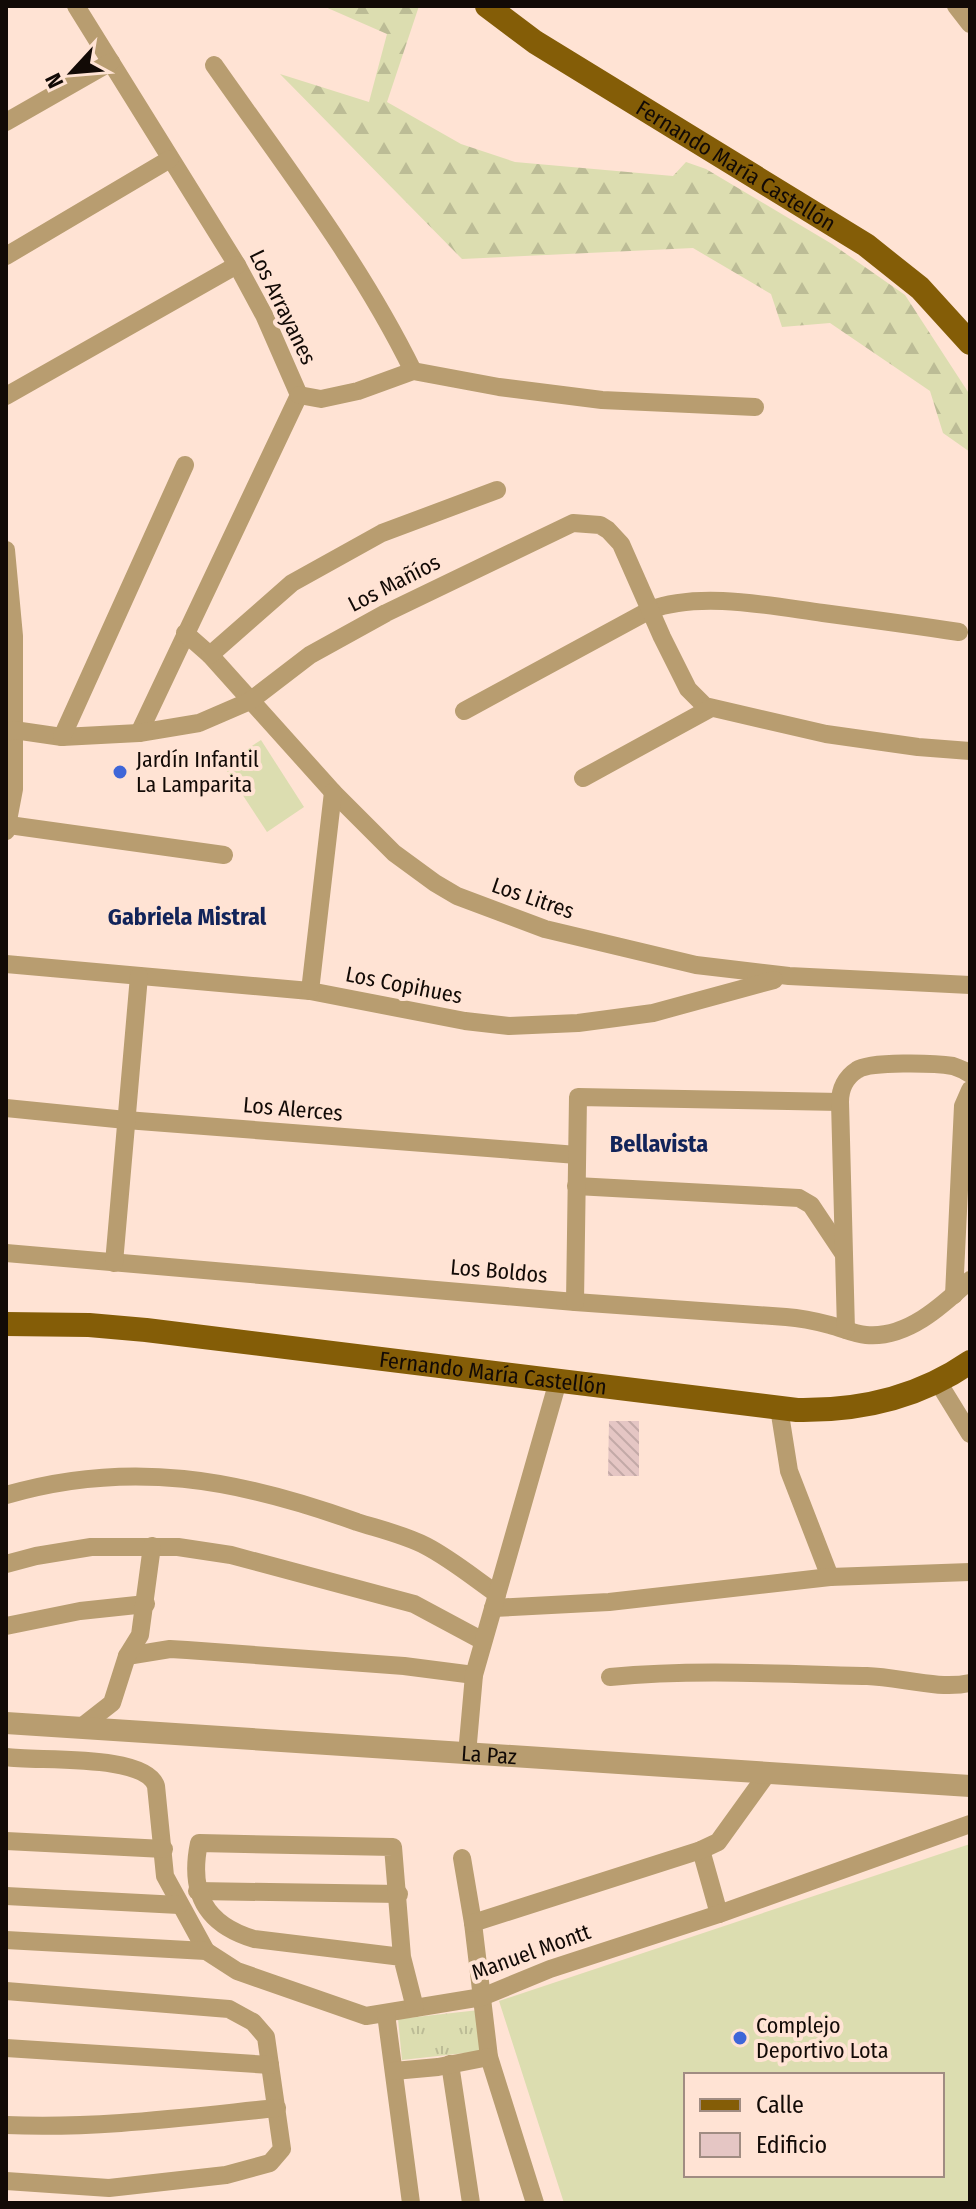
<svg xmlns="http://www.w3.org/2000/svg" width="976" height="2209" font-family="'Fira Sans Condensed',sans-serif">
  <defs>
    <pattern id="grass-tufts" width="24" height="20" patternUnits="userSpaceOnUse" patternTransform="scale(2)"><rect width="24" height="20" fill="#dcddb0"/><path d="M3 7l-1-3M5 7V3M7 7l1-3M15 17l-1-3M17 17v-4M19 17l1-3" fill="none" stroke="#bcbc96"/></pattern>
    <pattern id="forest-firs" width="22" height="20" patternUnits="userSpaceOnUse" patternTransform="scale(2)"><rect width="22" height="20" fill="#dcddb0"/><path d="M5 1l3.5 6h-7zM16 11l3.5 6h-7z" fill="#bcbc96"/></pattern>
    <pattern id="building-back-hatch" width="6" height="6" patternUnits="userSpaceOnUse" patternTransform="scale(2)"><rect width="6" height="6" fill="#e5c6c4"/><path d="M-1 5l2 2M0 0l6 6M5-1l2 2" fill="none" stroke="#c3a9a7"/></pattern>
  </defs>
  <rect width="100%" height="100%" fill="#ffe3d4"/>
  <path fill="url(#grass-tufts)" d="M 479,2010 L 483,2051 L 402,2060 L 398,2019 Z"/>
  <path fill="url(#forest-firs)" d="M 323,6 L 419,6 L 387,102 L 461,144 L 515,162 L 673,176 L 686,162 L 706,169 L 832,244 L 905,295 L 970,395 L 970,452 L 943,433 L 930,391 L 830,323 L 782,327 L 771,294 L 693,248 L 462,259 L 280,74 L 369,102 L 387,34 Z"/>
  <g fill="#dcddb0" fill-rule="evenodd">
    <path d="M 261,740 L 304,807 L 267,832 L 223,765 Z"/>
    <path d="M 970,1844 L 970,2203 L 564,2203 L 499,2001 ZM 686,2075 L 942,2075 L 942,2175 L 686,2175 Z"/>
  </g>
  <path fill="url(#building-back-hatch)" d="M 609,1421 L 639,1421 L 639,1476 L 608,1476 Z"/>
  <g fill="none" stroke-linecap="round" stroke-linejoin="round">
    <g stroke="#b89d70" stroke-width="18">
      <path d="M 76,6 L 237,265 L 264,315 L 299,395 L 139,733"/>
      <path d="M 956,6 L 970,24"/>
      <path d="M 214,65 C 284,165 359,261 413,371"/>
      <path d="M 6,122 L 111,62"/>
      <path d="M 6,256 L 170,159"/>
      <path d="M 299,395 L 321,399 L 358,391 L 413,371 L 499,387 L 602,400 L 755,407"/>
      <path d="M 6,396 L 237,265"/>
      <path d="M 6,550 L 14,636 L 14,789 L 6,831"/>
      <path d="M 185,633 L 210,655 L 333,792 L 394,853 L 435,883 L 457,896 L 545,929 L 696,965 L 789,976 L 970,985"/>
      <path d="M 210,655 L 292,583 L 382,533 L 497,490"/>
      <path d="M 464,711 L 650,610 C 700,591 771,606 823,613 C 868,619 913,625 959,632"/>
      <path d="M 6,732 L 14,730 L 62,737 L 139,733 L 199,723 L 250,701 L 310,655 L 386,613 L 573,523 L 600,525 L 608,530 L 621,544 L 662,637 L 688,689 L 705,706 L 826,734 L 918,747 L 970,751"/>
      <path d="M 62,737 L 185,465"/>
      <path d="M 583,778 L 711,708"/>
      <path d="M 9,825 L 224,855"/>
      <path d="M 6,964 L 310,991 L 465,1021 L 509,1026 L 578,1023 L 653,1013 L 774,980"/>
      <path d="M 310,991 L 333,792"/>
      <path d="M 6,1108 L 126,1120 L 577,1155"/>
      <path d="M 576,1186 L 799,1198 L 811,1205 L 843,1253"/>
      <path d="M 6,1253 L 575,1302 L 786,1317 C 801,1318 815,1321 830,1325 C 842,1328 854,1334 866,1335 C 907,1339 943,1305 970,1280"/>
      <path d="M 114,1263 L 139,976"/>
      <path d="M 954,1295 L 963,1106 L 970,1090"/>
      <path d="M 575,1302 L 578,1097 L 840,1102"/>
      <path d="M 846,1330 L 840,1102 C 840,1089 846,1077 857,1070 C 870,1061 935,1063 953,1066 C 959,1068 964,1070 970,1074"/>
      <path d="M 938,1382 L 970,1434"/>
      <path d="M 779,1408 L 789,1471 L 830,1577"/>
      <path d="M 6,1495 C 130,1459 238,1479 357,1522 C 379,1529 405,1535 426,1546 C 451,1559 474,1578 497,1594"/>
      <path d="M 6,1564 L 36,1556 L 91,1547 L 178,1547 L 231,1555 L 414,1604 L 483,1641"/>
      <path d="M 493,1608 L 609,1602 L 830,1577 L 970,1572"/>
      <path d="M 6,1626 L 80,1611 L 146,1604"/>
      <path d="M 127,1656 L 170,1649 L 187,1650 L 404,1666 L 474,1675"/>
      <path d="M 610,1677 C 696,1669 781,1674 867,1676 C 900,1677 938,1690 970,1683"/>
      <path d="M 80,1728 L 112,1703 L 127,1656 L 140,1635 L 152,1546"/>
      <path d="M 467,1754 L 474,1675 L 558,1381"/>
      <path d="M 6,1757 C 36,1762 145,1753 156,1786 L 165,1876 L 206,1951"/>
      <path d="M 6,1841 L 164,1849"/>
      <path d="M 701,1850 L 719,1914"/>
      <path d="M 462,1858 L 473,1923 L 489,2057 L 535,2203"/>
      <path d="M 197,1891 L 399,1894"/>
      <path d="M 6,1896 L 179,1905"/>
      <path d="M 473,1923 L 701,1850 L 718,1842 L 767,1774"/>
      <path d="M 6,1940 L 206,1951 L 237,1971 L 366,2016 L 482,1997 L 550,1969 L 719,1914 L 970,1824"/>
      <path d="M 402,1957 L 254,1939 C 204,1924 189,1892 199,1843 L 393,1847 L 402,1957 L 415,2008"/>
      <path d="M 6,1991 L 229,2009 L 253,2022 L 266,2037 L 282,2149 L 270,2163 L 226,2175 L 109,2188 L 6,2181"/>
      <path d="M 386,2014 L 411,2203"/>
      <path d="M 6,2048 L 270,2065"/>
      <path d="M 450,2064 L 471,2203"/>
      <path d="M 394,2071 L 438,2067 L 489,2057"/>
      <path d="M 6,2125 C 97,2129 187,2117 277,2108"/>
    </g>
    <path stroke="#b89d70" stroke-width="22" id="s1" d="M 6,1723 L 970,1786"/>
    <g stroke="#845d07" stroke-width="24">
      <path id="s2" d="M 487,6 L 535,42 L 866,245 L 920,288 L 970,343"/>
      <path id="s3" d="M 6,1324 L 89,1325 L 146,1330 L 797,1410 C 860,1411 918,1398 970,1362"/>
    </g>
  </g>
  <g fill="#3f66d8" stroke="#ffe3d4" stroke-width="3">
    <circle cx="120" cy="772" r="8"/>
    <circle cx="740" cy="2038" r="8"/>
  </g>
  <g text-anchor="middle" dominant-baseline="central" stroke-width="8" stroke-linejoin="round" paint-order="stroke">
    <g font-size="22" fill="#120a06" stroke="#ffe3d4">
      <text stroke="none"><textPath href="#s2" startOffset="296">Fernando María Castellón</textPath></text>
      <text transform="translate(283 307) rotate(64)">Los Arrayanes</text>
      <text transform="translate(394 583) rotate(-27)">Los Mañíos</text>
      <text transform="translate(533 898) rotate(19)">Los Litres</text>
      <text transform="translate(404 985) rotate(11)">Los Copihues</text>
      <text transform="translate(293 1109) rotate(5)">Los Alerces</text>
      <text transform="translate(499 1271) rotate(5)">Los Boldos</text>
      <text stroke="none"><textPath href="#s3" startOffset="490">Fernando María Castellón</textPath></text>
      <text stroke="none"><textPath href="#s1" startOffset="484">La Paz</textPath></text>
      <text transform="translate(531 1952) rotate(-20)">Manuel Montt</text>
    </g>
    <g font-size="22" fill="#120a06" stroke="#ffe3d4" text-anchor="start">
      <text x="136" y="759">Jardín Infantil<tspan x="136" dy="25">La Lamparita</tspan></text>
      <text x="756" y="2025">Complejo<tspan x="756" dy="25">Deportivo Lota</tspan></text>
    </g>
    <g font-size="24" font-weight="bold" fill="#12245a" stroke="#ffe3d4">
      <text x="187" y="917">Gabriela Mistral</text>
      <text x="659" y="1144">Bellavista</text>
    </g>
  </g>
  <rect width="976" height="2209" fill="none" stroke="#120a06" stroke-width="16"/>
  <rect x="684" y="2073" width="260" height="104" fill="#ffe3d4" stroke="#a08c82" stroke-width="2"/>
  <rect x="700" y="2099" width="40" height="12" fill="#845d07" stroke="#a08c82" stroke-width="2"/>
  <text x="756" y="2113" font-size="24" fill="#120a06">Calle</text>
  <rect x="700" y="2133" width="40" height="24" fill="#e5c6c4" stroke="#a08c82" stroke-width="2"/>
  <text x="756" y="2153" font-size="24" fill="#120a06">Edificio</text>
  <g transform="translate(72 72) rotate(244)" stroke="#ffe3d4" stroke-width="6" paint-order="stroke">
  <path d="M0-6L14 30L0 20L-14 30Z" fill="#120a06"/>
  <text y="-12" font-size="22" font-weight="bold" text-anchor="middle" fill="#120a06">N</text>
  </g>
</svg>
